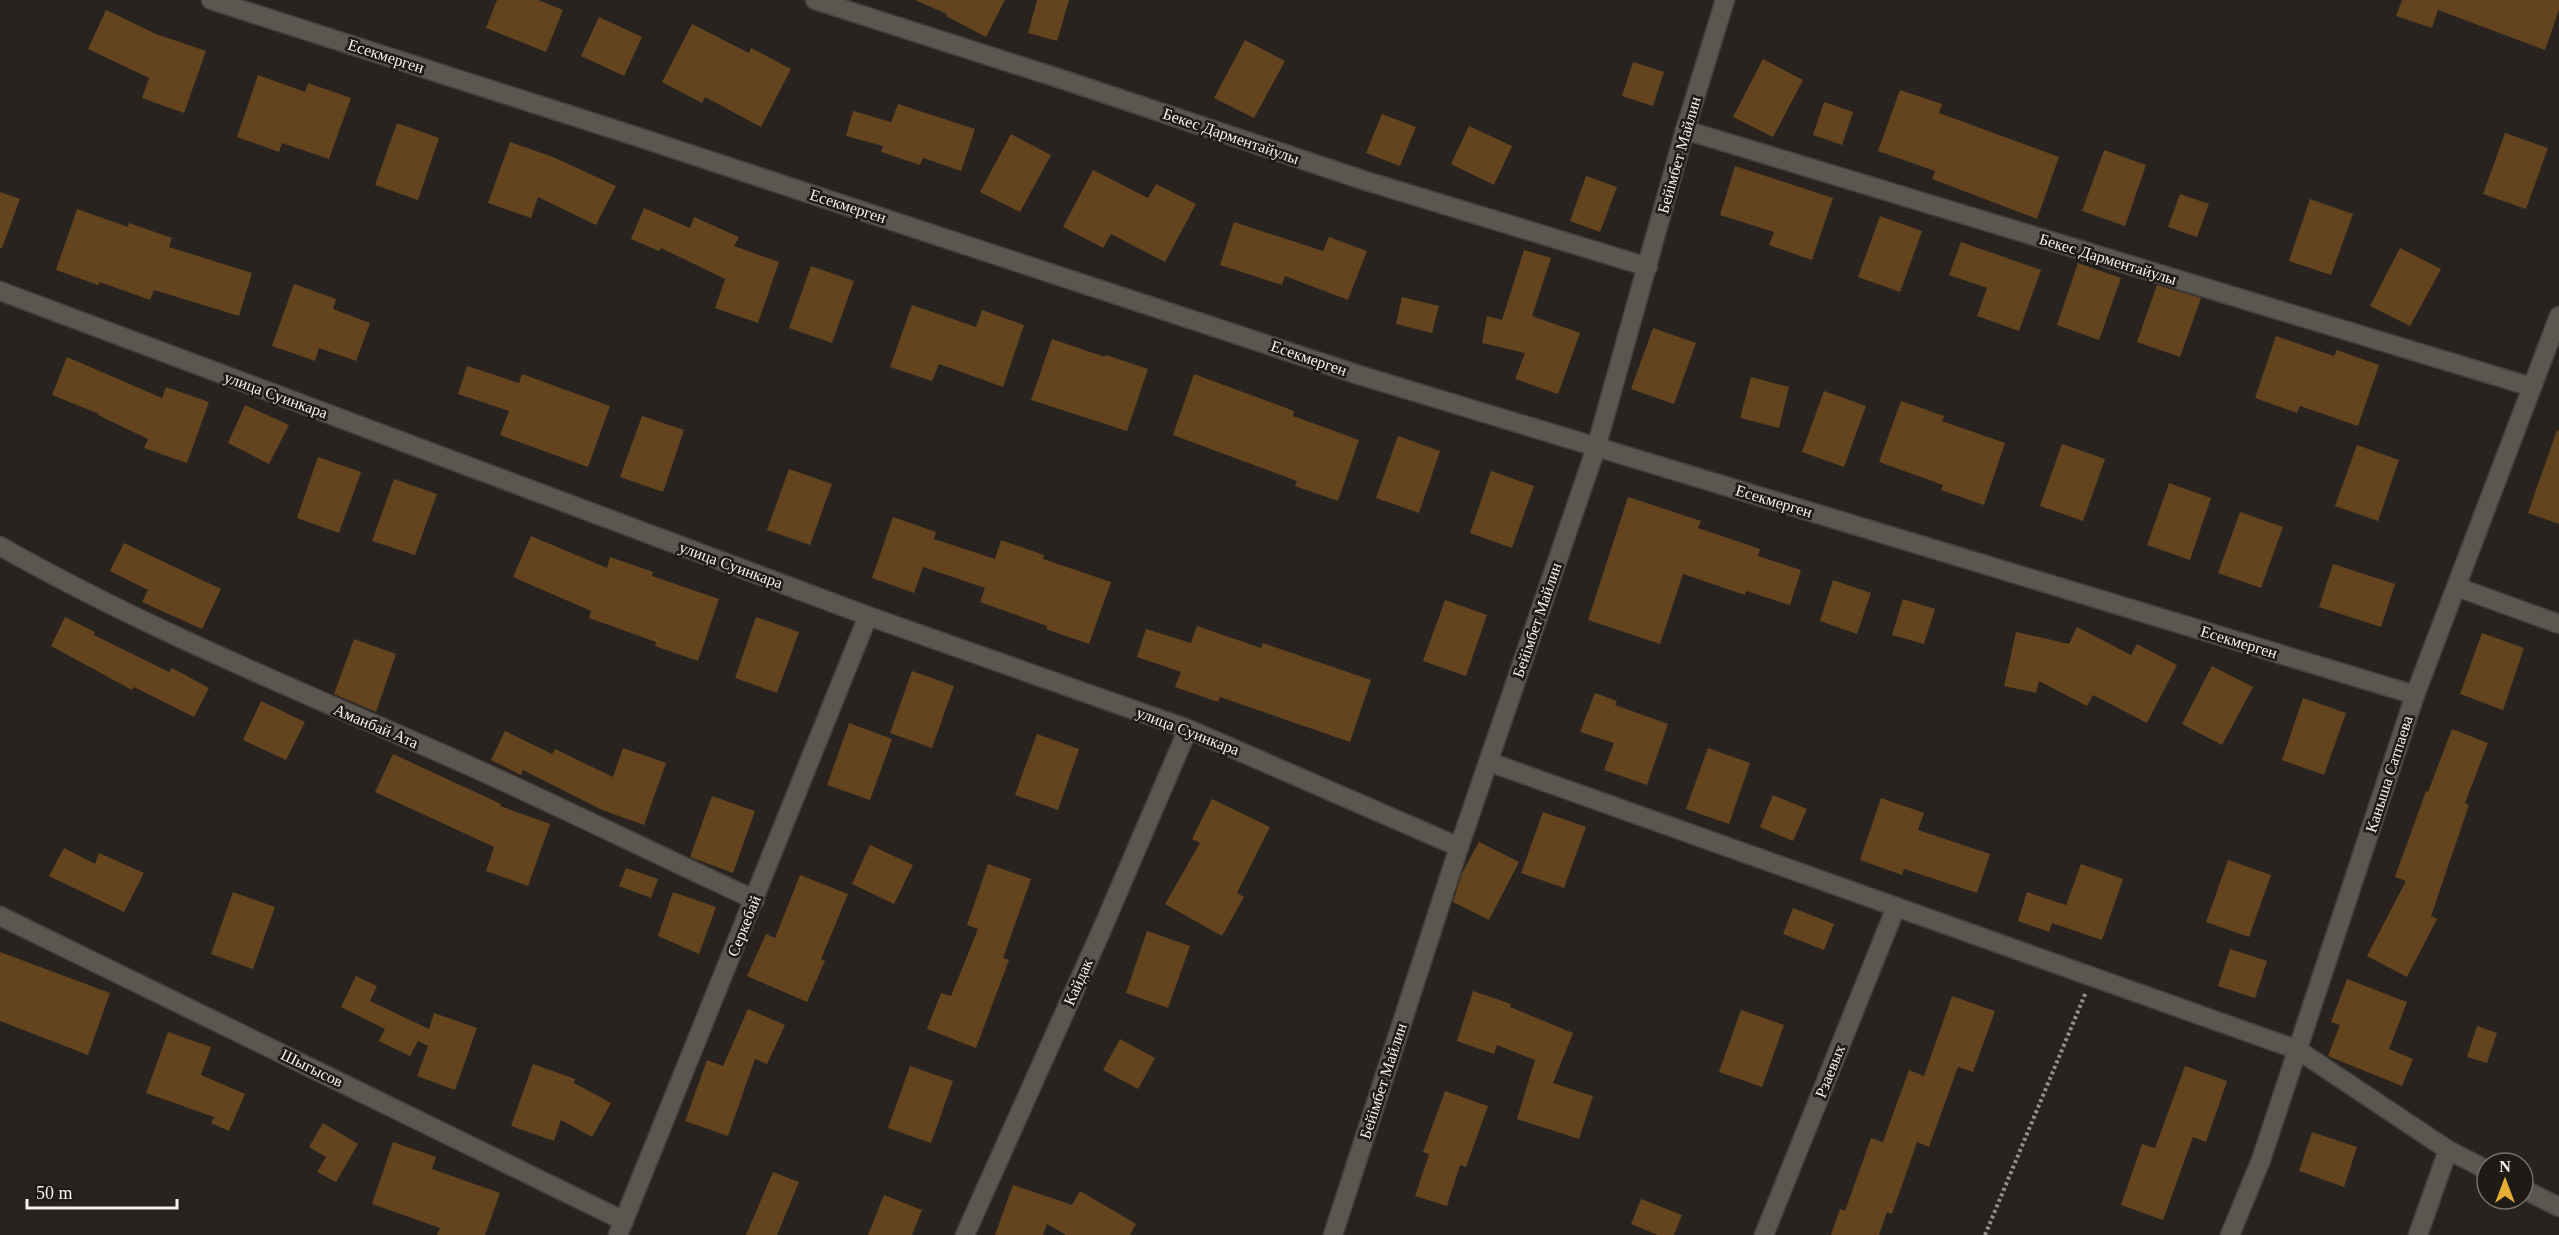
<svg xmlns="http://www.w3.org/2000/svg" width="2559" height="1235" font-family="'Times New Roman',serif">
  <rect width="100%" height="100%" fill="#28231f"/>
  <g fill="#64441e">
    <path d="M 497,0 L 538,0 L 563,10 L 546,52 L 486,28 Z"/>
    <path d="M 915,0 L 1005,0 L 986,37 L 946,16 L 947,14 Z"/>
    <path d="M 1037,0 L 1069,0 L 1057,41 L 1028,33 Z"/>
    <path d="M 2402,0 L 2559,0 L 2559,10 L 2545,50 L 2438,10 L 2432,28 L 2396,16 Z"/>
    <path d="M 106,10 L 156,34 L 206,51 L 184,113 L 142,98 L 149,78 L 88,49 Z"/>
    <path d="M 599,17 L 642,37 L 624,76 L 581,56 Z"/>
    <path d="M 692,24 L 749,53 L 751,48 L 791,69 L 761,127 L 705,97 L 702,103 L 662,82 Z"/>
    <path d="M 1245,40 L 1285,61 L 1254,118 L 1214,98 Z"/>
    <path d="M 1763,59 L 1803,80 L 1773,137 L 1733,117 Z"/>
    <path d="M 1633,62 L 1664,72 L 1653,106 L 1622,96 Z"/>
    <path d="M 258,75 L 305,92 L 308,83 L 351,98 L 329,159 L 282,143 L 279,152 L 237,137 Z"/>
    <path d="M 1900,90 L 1942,104 L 1939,113 L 2059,157 L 2037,219 L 1932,179 L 1935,171 L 1878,151 Z"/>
    <path d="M 1824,102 L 1853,112 L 1842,145 L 1813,135 Z"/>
    <path d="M 898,104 L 975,129 L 961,171 L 923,158 L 920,165 L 881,152 L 883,146 L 846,136 L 853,111 L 891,122 Z"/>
    <path d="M 1382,114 L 1416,127 L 1400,166 L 1366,153 Z"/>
    <path d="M 397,123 L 439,138 L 418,200 L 375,185 Z"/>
    <path d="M 1469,126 L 1512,146 L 1494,185 L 1451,164 Z"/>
    <path d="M 2505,133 L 2548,148 L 2526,209 L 2483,194 Z"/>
    <path d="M 1011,134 L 1051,155 L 1020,212 L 980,192 Z"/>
    <path d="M 510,142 L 553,157 L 616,186 L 596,225 L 538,197 L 531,218 L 488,203 Z"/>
    <path d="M 2104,150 L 2146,165 L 2125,226 L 2082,211 Z"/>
    <path d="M 1735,166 L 1833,198 L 1812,260 L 1769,245 L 1774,232 L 1720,215 Z"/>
    <path d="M 1093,170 L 1148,198 L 1156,184 L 1196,204 L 1165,262 L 1111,234 L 1103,248 L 1063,227 Z"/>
    <path d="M 1586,176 L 1617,187 L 1600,232 L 1570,221 Z"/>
    <path d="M 0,192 L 20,199 L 2,248 L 0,248 Z"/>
    <path d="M 2180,194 L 2209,204 L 2197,237 L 2168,227 Z"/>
    <path d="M 2310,199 L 2353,214 L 2331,275 L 2289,261 Z"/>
    <path d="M 644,208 L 690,228 L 694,217 L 739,237 L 734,246 L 779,262 L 758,323 L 715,308 L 725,279 L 661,248 L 659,251 L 631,239 Z"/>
    <path d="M 77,209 L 128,227 L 129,223 L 172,238 L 169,247 L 252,273 L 239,316 L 154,290 L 150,300 L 100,282 L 98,285 L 56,270 Z"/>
    <path d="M 1880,216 L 1922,231 L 1900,292 L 1858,277 Z"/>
    <path d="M 1234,222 L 1323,251 L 1329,237 L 1367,251 L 1348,300 L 1285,276 L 1282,285 L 1220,265 Z"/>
    <path d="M 1961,242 L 2041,270 L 2019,331 L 1977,316 L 1987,288 L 1949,275 Z"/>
    <path d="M 2400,248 L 2441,269 L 2410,326 L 2370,306 Z"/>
    <path d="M 1524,250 L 1551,258 L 1532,316 L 1580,333 L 1558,394 L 1515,379 L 1525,353 L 1482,343 L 1487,316 L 1502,320 Z"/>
    <path d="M 2078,263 L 2121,278 L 2099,340 L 2057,325 Z"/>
    <path d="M 811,266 L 854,281 L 832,343 L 789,328 Z"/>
    <path d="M 294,284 L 336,299 L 333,309 L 370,323 L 356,361 L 319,348 L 315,361 L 272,346 Z"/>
    <path d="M 2157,285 L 2201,298 L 2180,357 L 2137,342 Z"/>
    <path d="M 1402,297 L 1439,306 L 1432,333 L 1396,324 Z"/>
    <path d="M 912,305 L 976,327 L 982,310 L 1024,325 L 1003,387 L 939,364 L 932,381 L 890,367 Z"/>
    <path d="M 1653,328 L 1696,343 L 1674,404 L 1631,389 Z"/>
    <path d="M 2276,336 L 2334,356 L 2337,350 L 2379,365 L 2358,426 L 2300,406 L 2297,413 L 2255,398 Z"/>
    <path d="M 1052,339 L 1105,357 L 1106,355 L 1148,369 L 1127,431 L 1031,400 Z"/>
    <path d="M 67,357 L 162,398 L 166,387 L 209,402 L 187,463 L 144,448 L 148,439 L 98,415 L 99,414 L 52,395 Z"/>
    <path d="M 467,366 L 519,383 L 522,374 L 610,406 L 588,467 L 500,435 L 509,411 L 458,394 Z"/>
    <path d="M 1194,374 L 1294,411 L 1293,416 L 1359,440 L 1338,501 L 1295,486 L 1297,481 L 1173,435 Z"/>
    <path d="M 1751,377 L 1789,387 L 1779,428 L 1740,418 Z"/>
    <path d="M 1824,391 L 1866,406 L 1844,467 L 1802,452 Z"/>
    <path d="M 1901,401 L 1944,416 L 1942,421 L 2005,443 L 1984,505 L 1941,490 L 1943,485 L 1879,462 Z"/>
    <path d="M 245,405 L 289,425 L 269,464 L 228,443 Z"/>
    <path d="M 642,416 L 684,430 L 663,492 L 620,477 Z"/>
    <path d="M 2557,430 L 2559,431 L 2559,524 L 2528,513 Z"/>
    <path d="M 1398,436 L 1440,451 L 1419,513 L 1376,498 Z"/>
    <path d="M 2062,444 L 2105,459 L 2083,521 L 2040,506 Z"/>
    <path d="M 2357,445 L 2399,460 L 2378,521 L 2335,506 Z"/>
    <path d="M 318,457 L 361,472 L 339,533 L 297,518 Z"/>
    <path d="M 789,469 L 832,484 L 810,545 L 767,530 Z"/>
    <path d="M 1491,471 L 1534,486 L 1512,548 L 1470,533 Z"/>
    <path d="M 394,479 L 437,494 L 415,555 L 372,541 Z"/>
    <path d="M 2169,483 L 2211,498 L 2190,560 L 2147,545 Z"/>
    <path d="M 1628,497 L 1701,521 L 1698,528 L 1760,549 L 1758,556 L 1801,570 L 1790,605 L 1746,591 L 1745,595 L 1683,574 L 1660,644 L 1588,620 Z"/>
    <path d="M 2240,512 L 2283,527 L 2261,588 L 2218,573 Z"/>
    <path d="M 893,517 L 936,532 L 934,539 L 995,559 L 1001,540 L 1044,555 L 1043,559 L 1111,582 L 1089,644 L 1046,629 L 1047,626 L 980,602 L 985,588 L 923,567 L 914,593 L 872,578 Z"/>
    <path d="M 531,536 L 607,568 L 610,557 L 653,572 L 652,576 L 719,599 L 698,661 L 655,646 L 656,642 L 589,618 L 591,611 L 513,577 Z"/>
    <path d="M 124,543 L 221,589 L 202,629 L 142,602 L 148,590 L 110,571 Z"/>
    <path d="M 2333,564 L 2395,584 L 2381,627 L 2319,607 Z"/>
    <path d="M 1833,580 L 1871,593 L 1857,634 L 1820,621 Z"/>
    <path d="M 1903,599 L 1935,609 L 1924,644 L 1892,635 Z"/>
    <path d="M 1445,600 L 1487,615 L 1466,676 L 1423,661 Z"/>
    <path d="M 65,617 L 95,632 L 94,635 L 169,672 L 172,668 L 209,688 L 194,717 L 134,687 L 132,690 L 51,646 Z"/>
    <path d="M 756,617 L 799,632 L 777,693 L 735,678 Z"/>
    <path d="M 1197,626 L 1261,648 L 1263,643 L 1371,680 L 1350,742 L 1220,697 L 1218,702 L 1175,687 L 1181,672 L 1137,657 L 1146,629 L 1191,643 Z"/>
    <path d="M 2077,627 L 2131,655 L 2137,644 L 2177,665 L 2147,723 L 2093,695 L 2087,706 L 2039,681 L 2036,693 L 2004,686 L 2016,632 L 2069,644 Z"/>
    <path d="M 2482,633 L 2524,648 L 2503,710 L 2460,694 Z"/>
    <path d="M 354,639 L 396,654 L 376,712 L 334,694 Z"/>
    <path d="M 2212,666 L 2253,687 L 2222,745 L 2182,724 Z"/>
    <path d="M 912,671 L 954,686 L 932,748 L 890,733 Z"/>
    <path d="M 1595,693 L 1617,701 L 1615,705 L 1668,724 L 1647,785 L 1604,770 L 1614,743 L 1580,732 Z"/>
    <path d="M 2303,698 L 2346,713 L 2324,775 L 2282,760 Z"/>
    <path d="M 261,701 L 305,722 L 286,760 L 243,740 Z"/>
    <path d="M 849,723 L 892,739 L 870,800 L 827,785 Z"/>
    <path d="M 2452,729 L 2488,743 L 2465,803 L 2469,805 L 2431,916 L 2437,919 L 2407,977 L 2367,956 L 2406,881 L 2395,877 L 2426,791 L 2428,792 Z"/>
    <path d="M 505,731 L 552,754 L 555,749 L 613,777 L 623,748 L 666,763 L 644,825 L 602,810 L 523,770 L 521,775 L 491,760 Z"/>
    <path d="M 1037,734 L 1079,749 L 1058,810 L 1015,795 Z"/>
    <path d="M 1708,748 L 1750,763 L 1729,824 L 1686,809 Z"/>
    <path d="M 393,754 L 501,804 L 500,806 L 550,824 L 528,886 L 486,871 L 494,847 L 375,792 Z"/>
    <path d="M 1773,795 L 1807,809 L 1793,841 L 1760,827 Z"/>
    <path d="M 712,796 L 755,811 L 733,873 L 690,857 Z"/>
    <path d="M 1881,798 L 1924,813 L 1918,830 L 1990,854 L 1977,893 L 1904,869 L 1902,875 L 1860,860 Z"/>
    <path d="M 1212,799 L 1270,827 L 1237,893 L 1244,897 L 1222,936 L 1165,904 L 1200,843 L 1192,839 Z"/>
    <path d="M 1543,812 L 1586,827 L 1564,888 L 1521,873 Z"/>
    <path d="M 1479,842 L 1519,862 L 1489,920 L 1453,902 L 1462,873 Z"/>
    <path d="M 870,845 L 913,865 L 894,904 L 852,884 Z"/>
    <path d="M 64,848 L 95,864 L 99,853 L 144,873 L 124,912 L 49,876 Z"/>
    <path d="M 2228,860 L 2271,875 L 2249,937 L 2206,922 Z"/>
    <path d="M 988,864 L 1031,879 L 1003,958 L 1009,960 L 976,1048 L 927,1029 L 941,993 L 951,996 L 978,929 L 967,925 Z"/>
    <path d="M 2081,864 L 2123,879 L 2102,940 L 2052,923 L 2049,932 L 2018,921 L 2027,892 L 2066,905 Z"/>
    <path d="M 626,868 L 658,879 L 651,898 L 619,886 Z"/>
    <path d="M 800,875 L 848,894 L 821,959 L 825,961 L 807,1002 L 747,976 L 766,934 L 775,938 Z"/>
    <path d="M 233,892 L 275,907 L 253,969 L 211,954 Z"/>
    <path d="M 673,892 L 716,907 L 699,954 L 658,936 Z"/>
    <path d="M 1793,908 L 1834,924 L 1824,950 L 1783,934 Z"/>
    <path d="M 1147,931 L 1190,946 L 1168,1008 L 1126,993 Z"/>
    <path d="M 2230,949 L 2267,961 L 2255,998 L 2218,986 Z"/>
    <path d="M 0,952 L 110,993 L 88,1055 L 0,1021 Z"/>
    <path d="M 356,976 L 377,986 L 370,1001 L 429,1029 L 434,1013 L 477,1028 L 455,1090 L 417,1076 L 428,1046 L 418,1041 L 410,1056 L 379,1041 L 385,1029 L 341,1007 Z"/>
    <path d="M 2347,979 L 2407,1002 L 2389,1049 L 2413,1059 L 2402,1086 L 2328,1056 L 2340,1025 L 2331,1022 Z"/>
    <path d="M 1473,991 L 1511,1004 L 1510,1007 L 1573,1033 L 1553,1083 L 1593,1096 L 1579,1139 L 1517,1119 L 1535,1060 L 1497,1045 L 1494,1054 L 1457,1041 Z"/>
    <path d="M 1952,996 L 1995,1011 L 1973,1072 L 1958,1067 L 1929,1147 L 1917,1142 L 1892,1214 L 1887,1212 L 1879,1235 L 1831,1235 L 1840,1209 L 1845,1211 L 1871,1138 L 1883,1142 L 1909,1070 L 1924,1076 Z"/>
    <path d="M 748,1009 L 785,1025 L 767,1064 L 755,1059 L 728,1136 L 685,1121 L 707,1060 L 723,1066 Z"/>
    <path d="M 1741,1010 L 1784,1025 L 1762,1087 L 1719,1072 Z"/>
    <path d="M 2477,1026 L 2497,1033 L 2487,1063 L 2467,1057 Z"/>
    <path d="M 168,1032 L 211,1047 L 201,1075 L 245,1094 L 229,1131 L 211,1123 L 214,1117 L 146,1093 Z"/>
    <path d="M 1120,1039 L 1155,1058 L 1138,1089 L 1103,1070 Z"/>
    <path d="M 533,1064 L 575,1079 L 574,1083 L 611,1103 L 592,1137 L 561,1120 L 554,1141 L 511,1126 Z"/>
    <path d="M 910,1066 L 953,1081 L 931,1143 L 888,1128 Z"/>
    <path d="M 2185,1066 L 2227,1081 L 2206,1142 L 2193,1137 L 2163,1220 L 2121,1205 L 2142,1144 L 2155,1148 Z"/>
    <path d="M 1445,1091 L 1488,1106 L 1466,1167 L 1460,1165 L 1447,1206 L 1415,1196 L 1429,1154 L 1423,1152 Z"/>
    <path d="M 323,1123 L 358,1144 L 336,1182 L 317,1172 L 326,1157 L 309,1147 Z"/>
    <path d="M 2312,1132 L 2357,1147 L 2344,1187 L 2299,1171 Z"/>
    <path d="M 393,1142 L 436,1157 L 432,1169 L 500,1193 L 485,1235 L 437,1235 L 440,1228 L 372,1204 Z"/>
    <path d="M 773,1172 L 799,1182 L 777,1235 L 746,1235 Z"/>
    <path d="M 1013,1185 L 1072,1205 L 1080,1191 L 1136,1224 L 1130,1235 L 1066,1235 L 1047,1224 L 1043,1235 L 995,1235 Z"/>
    <path d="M 884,1195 L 922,1210 L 912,1235 L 868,1235 Z"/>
    <path d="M 1641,1199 L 1682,1215 L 1674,1235 L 1658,1235 L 1631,1224 Z"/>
  </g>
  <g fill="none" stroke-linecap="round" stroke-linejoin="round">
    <defs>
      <g id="minor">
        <path d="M 211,0 L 635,136 L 1359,375 L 2415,695"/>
        <path d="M 815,0 L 1064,80 L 1363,180 L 1648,267"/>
        <path d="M 1685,130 L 2532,387"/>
        <path d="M 0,291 L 868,616 L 1188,729 L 1459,847"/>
        <path d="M 0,546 C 151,632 313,696 472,767 C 567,810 660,856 755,900"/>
        <path d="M 2457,587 L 2559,624"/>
        <path d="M 1489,762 L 2298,1050 L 2448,1150 L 2487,1170"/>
        <path d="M 0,916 L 624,1221"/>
        <path d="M 2523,1189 L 2559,1207"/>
        <path d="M 618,1235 L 868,616"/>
        <path d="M 965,1235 L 1103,927 L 1188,729"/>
        <path d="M 1333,1235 L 1459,847 L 1596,448 L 1685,130 L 1725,0"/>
        <path d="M 1764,1235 L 1896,907"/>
        <path d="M 2230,1235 L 2261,1160 L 2415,695 L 2559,316"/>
        <path d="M 2418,1235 L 2448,1150"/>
      </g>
    </defs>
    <use href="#minor" stroke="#433f3b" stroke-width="21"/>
    <path stroke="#94908c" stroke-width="4" stroke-dasharray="3 3" stroke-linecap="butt" d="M 1985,1235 L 2086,992"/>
    <use href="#minor" stroke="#5b5650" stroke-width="18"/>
  </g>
  <g text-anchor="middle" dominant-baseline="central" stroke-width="5" stroke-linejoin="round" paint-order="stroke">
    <g font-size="16" fill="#f5f1ee" stroke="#1e1a15">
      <text transform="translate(386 56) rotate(18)">Eсекмерген</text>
      <text transform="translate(1231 136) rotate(19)">Бекес Дарментайулы</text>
      <text transform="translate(1679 155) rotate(-74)">Бейімбет Майлин</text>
      <text transform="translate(848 206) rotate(18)">Eсекмерген</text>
      <text transform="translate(2108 259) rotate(17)">Бекес Дарментайулы</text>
      <text transform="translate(1309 358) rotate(19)">Eсекмерген</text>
      <text transform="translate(276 395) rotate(20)">улица Суинкара</text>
      <text transform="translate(1774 501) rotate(17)">Eсекмерген</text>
      <text transform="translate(731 565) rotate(20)">улица Суинкара</text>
      <text transform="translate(1537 620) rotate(-71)">Бейімбет Майлин</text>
      <text transform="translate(2239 642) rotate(17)">Eсекмерген</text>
      <text transform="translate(376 726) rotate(23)">Аманбай Ата</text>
      <text transform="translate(1188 731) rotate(21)">улица Суинкара</text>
      <text transform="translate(2389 774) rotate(-72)">Каныша Сатпаева</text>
      <text transform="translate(744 926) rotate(-68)">Серкебай</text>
      <text transform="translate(1078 982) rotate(-66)">Кайдак</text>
      <text transform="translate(312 1068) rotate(26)">Шыгысов</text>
      <text transform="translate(1830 1071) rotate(-68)">Рзаевых</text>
      <text transform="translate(1383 1081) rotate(-72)">Бейімбет Майлин</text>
    </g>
  </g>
  <g transform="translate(2505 1181)"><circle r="28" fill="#1e1a15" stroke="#74706c" stroke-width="1.5"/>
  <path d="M0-4.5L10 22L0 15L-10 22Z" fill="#e4ad35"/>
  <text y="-9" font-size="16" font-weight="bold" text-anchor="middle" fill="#f5f1ee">N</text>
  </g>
  <path d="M27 1199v9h150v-9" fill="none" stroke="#f5f1ee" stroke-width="3"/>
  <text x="36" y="1199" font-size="18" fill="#f5f1ee" stroke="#1e1a15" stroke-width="4.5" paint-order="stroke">50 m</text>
</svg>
